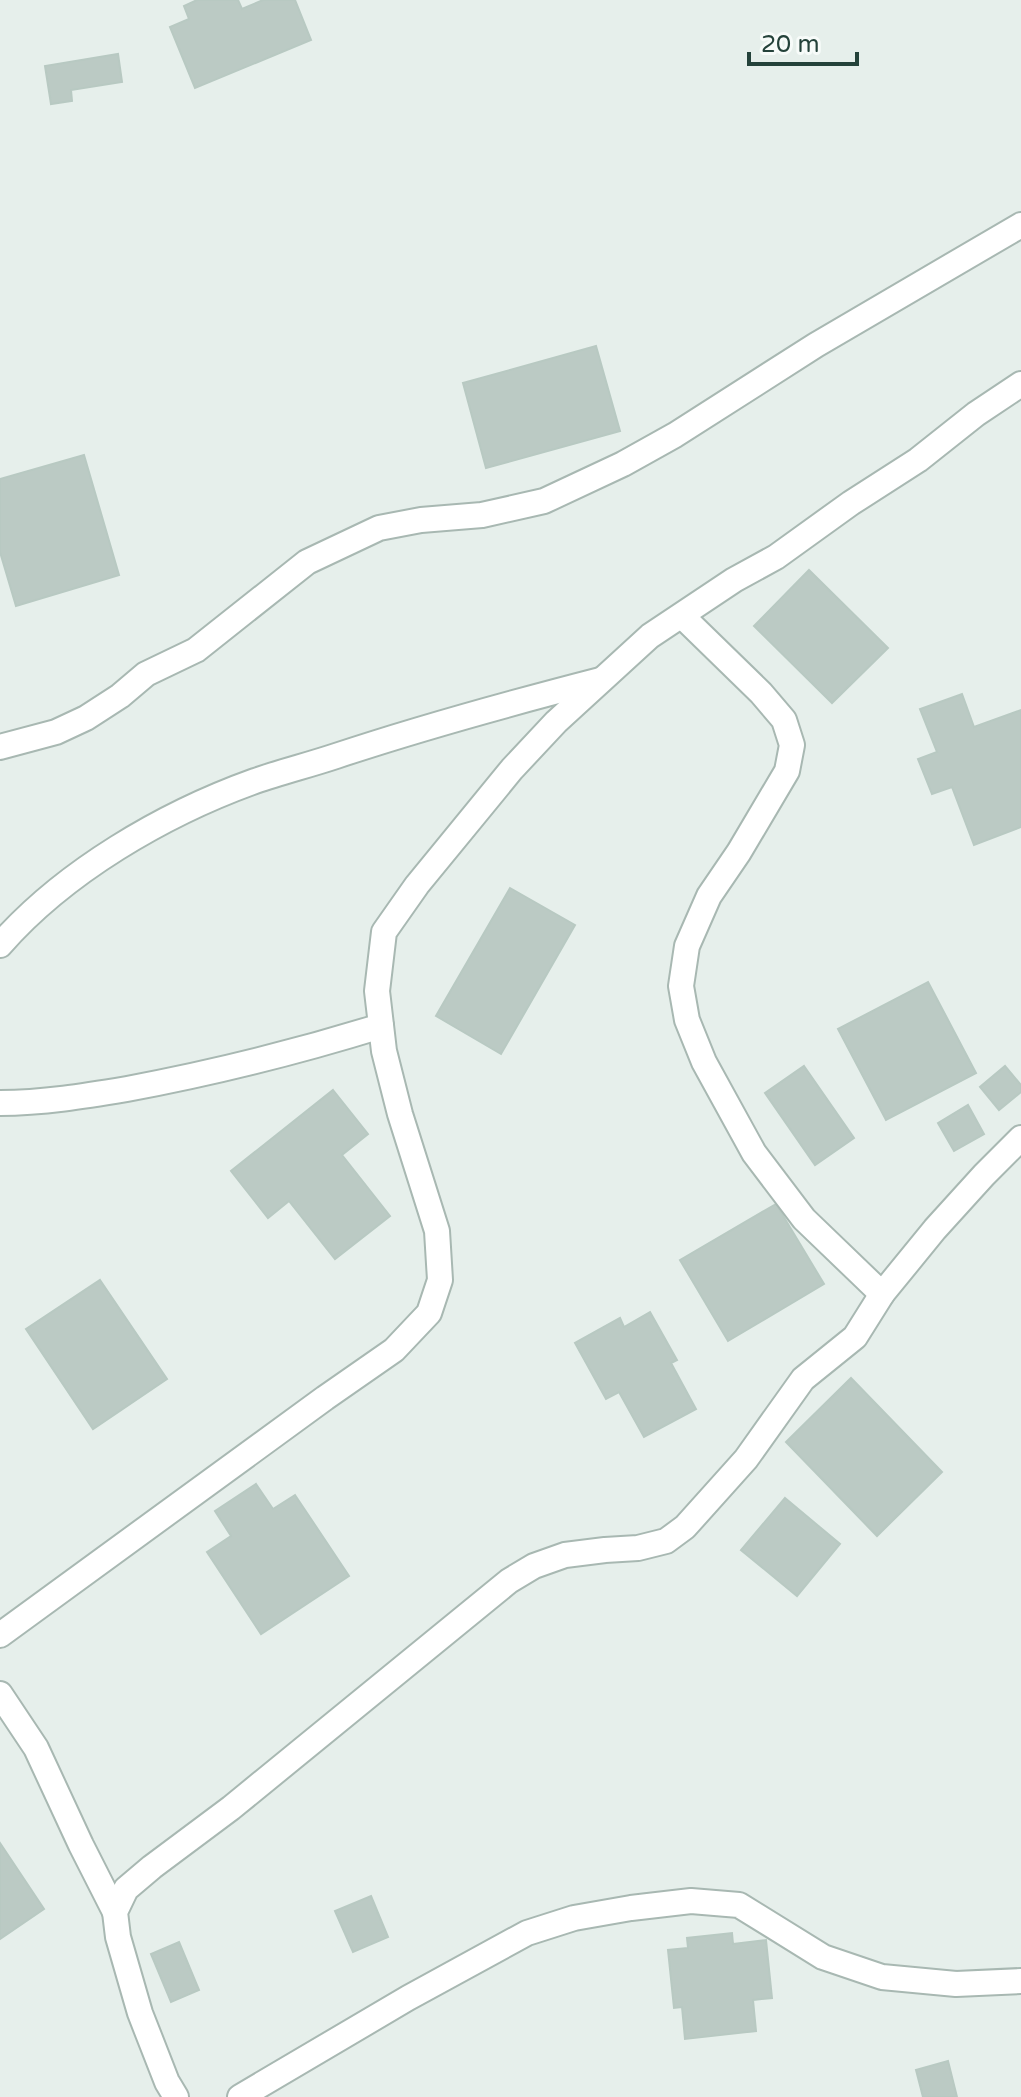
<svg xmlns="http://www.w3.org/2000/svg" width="1021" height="2097" font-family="'Varela Round',sans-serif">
  <rect width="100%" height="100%" fill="#e6efeb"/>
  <g fill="#bbcac4" stroke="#b8c9c2" stroke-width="2">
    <path d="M 197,0 L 238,0 L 242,9 L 263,0 L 295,0 L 311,40 L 195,88 L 170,27 L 189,19 L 184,6 Z"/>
    <path d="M 118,54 L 122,82 L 71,90 L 72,101 L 51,104 L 45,66 Z"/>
    <path d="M 596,346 L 620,431 L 486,468 L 463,383 Z"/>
    <path d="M 84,455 L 119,575 L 16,606 L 0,552 L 0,479 Z"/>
    <path d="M 809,570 L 888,648 L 832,703 L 754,626 Z"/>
    <path d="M 962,694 L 974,727 L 1021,710 L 1021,827 L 974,845 L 952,787 L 932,794 L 918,759 L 937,752 L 920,709 Z"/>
    <path d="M 510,888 L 575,925 L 501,1054 L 436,1016 Z"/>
    <path d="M 928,982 L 976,1073 L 886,1120 L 838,1029 Z"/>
    <path d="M 804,1066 L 854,1138 L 815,1165 L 765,1093 Z"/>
    <path d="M 1005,1066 L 1021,1085 L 1021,1092 L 999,1110 L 980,1087 Z"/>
    <path d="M 333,1090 L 368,1134 L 342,1155 L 390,1216 L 335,1259 L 289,1201 L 268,1218 L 231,1171 Z"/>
    <path d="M 968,1105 L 984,1134 L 954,1151 L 938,1123 Z"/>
    <path d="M 776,1204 L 824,1284 L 728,1341 L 680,1260 Z"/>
    <path d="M 100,1280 L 167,1379 L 93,1429 L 26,1329 Z"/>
    <path d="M 650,1312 L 677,1360 L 671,1363 L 696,1409 L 644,1437 L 619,1392 L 606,1399 L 575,1343 L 620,1318 L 624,1327 Z"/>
    <path d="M 851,1378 L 942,1472 L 877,1536 L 786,1442 Z"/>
    <path d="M 256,1484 L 273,1509 L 295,1495 L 349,1576 L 261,1634 L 207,1552 L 231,1536 L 215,1511 Z"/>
    <path d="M 785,1498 L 840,1544 L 797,1596 L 741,1550 Z"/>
    <path d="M 0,1843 L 44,1909 L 0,1939 Z"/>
    <path d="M 371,1896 L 388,1937 L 353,1952 L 335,1911 Z"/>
    <path d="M 732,1933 L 733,1944 L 766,1940 L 772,1998 L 753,2000 L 756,2031 L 685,2039 L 682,2007 L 674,2008 L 668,1950 L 688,1948 L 687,1938 Z"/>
    <path d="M 179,1942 L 199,1990 L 171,2002 L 151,1954 Z"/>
    <path d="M 948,2061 L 957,2097 L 923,2097 L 916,2070 Z"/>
  </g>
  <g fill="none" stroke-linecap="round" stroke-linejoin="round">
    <defs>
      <g id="street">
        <path d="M 682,616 L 761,693 L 784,720 L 792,745 L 787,771 L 739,852 L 709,896 L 687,946 L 681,986 L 687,1020 L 704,1062 L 754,1153 L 804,1219 L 882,1294"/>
        <path d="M 0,747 L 56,732 L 86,718 L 120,696 L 146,674 L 196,650 L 307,562 L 379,528 L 421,520 L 482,515 L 544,501 L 623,464 L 675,435 L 816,345 L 1021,225"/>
        <path d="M 0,945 C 64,872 163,814 255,781 C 281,772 309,765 336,756 C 423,727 511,703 600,680"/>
        <path d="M 0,1103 C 43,1103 85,1096 127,1089 C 213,1073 297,1052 381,1026"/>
        <path d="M 0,1635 L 325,1398 L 394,1350 L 429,1313 L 440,1280 L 437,1231 L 400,1114 L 384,1051 L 377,991 L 384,932 L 417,885 L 512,769 L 556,722 L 650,636 L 734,580 L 776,557 L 851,503 L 918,460 L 976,414 L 1021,384"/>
        <path d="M 0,1694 L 36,1748 L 81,1845 L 115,1912"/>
        <path d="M 176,2097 L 167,2082 L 140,2013 L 118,1937 L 115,1912 L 126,1889 L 152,1867 L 231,1808 L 509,1581 L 534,1566 L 565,1555 L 605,1550 L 638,1548 L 666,1541 L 685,1527 L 746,1459 L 803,1379 L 855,1337 L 882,1294 L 935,1229 L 984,1175 L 1021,1138"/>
        <path d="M 240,2097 L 408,1998 L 527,1933 L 574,1918 L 631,1908 L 691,1901 L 739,1905 L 823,1957 L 882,1977 L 956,1984 L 1021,1981"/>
      </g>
    </defs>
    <use href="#street" stroke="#a8b8b2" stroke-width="28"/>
    <use href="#street" stroke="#fff" stroke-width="24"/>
  </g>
  <path d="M749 52v12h108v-12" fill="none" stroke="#24423a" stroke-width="4"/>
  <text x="761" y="52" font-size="24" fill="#24423a" stroke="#f7fbf9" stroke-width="6" paint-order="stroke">20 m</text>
</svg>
